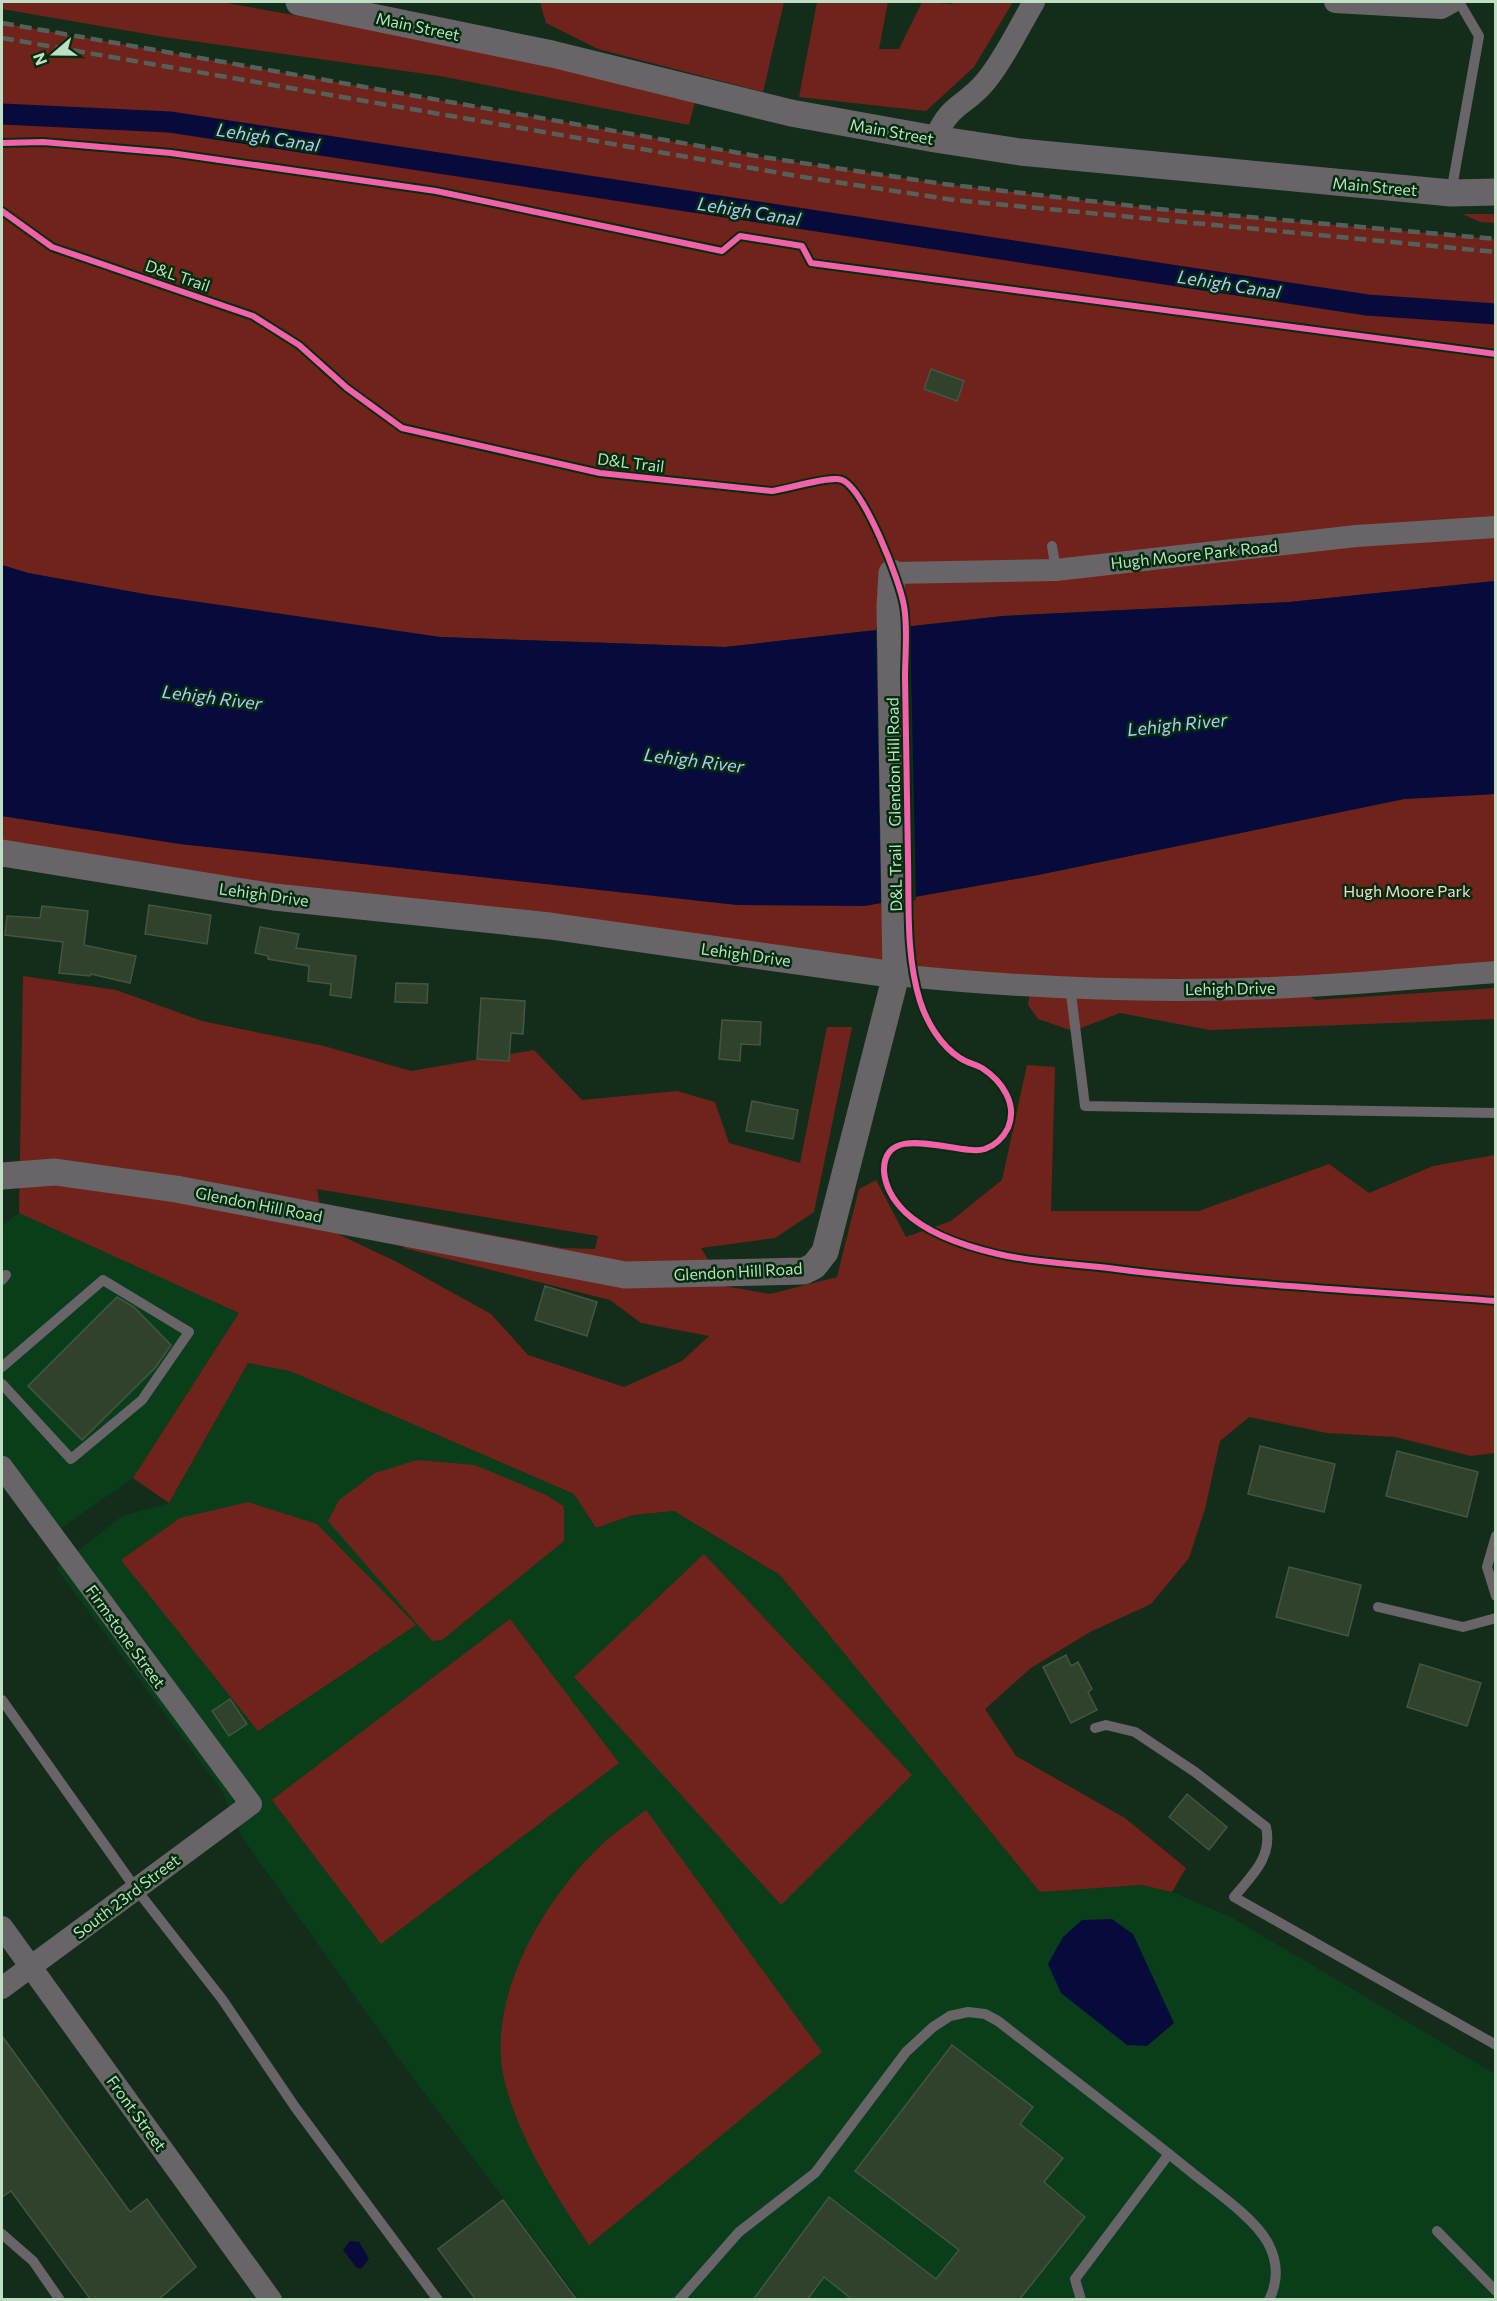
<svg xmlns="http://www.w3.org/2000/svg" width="1497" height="2301" font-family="Commissioner,sans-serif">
  <rect width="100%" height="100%" fill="#132d1a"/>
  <g fill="#0a3d1a">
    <path d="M 19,1213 L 240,1313 L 133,1478 L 51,1535 L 2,1467 L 2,1226 Z"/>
    <path d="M 248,1363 L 290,1371 L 574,1494 L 596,1528 L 633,1515 L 674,1511 L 780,1575 L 1040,1892 L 1142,1885 L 1172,1892 L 1231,1917 L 1495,2074 L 1495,2299 L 579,2299 L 410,2074 L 242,1837 L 221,1789 L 56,1568 L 122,1516 L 169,1503 Z"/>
  </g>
  <g fill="#70231a" fill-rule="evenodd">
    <path d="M 2,2 L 221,2 L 445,42 L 696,98 L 689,125 L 440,76 L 164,37 L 2,9 Z"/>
    <path d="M 540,2 L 784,2 L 763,92 L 598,49 L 546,23 Z"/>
    <path d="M 817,2 L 888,2 L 879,49 L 899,49 L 922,2 L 952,4 L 955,2 L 1013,2 L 974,67 L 926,111 L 799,97 Z"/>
    <path d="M 2,23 L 762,157 L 944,184 L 1159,209 L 1495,239 L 1495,581 L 1289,602 L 1003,616 L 725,647 L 440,637 L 150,595 L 28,573 L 2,565 Z"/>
    <path d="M 1462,214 L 1495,214 L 1495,223 L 1480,222 Z"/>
    <path d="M 1495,794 L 1495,972 L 1298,987 L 1315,1000 L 1495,988 L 1495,1019 L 1210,1030 L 1120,1013 L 1073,1031 L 1038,1019 L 1028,1005 L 1031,985 L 2,853 L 2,816 L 180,844 L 864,906 L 1038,875 L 1404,799 Z"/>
    <path d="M 23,976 L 116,990 L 202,1021 L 324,1046 L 411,1071 L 534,1050 L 582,1100 L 677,1091 L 715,1102 L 729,1143 L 800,1163 L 827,1027 L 852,1027 L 814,1212 L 775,1238 L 701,1248 L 724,1286 L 770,1294 L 837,1277 L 859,1189 L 876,1180 L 906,1237 L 951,1221 L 1002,1180 L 1027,1065 L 1055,1067 L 1051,1211 L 1199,1211 L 1329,1164 L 1369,1193 L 1433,1166 L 1495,1155 L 1495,1453 L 1471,1456 L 1395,1437 L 1327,1433 L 1249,1417 L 1220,1441 L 1205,1509 L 1189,1558 L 1151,1604 L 1090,1632 L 1031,1668 L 985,1709 L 1016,1756 L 1125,1818 L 1186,1868 L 1172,1892 L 1142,1885 L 1040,1892 L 780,1575 L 674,1511 L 633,1515 L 596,1528 L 574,1494 L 290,1371 L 248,1363 L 169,1503 L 133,1478 L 239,1313 L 19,1213 ZM 317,1189 L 598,1236 L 595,1249 L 562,1248 L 408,1219 L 404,1248 L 610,1300 L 641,1323 L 709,1336 L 682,1361 L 624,1387 L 528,1355 L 491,1314 L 397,1262 L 323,1227 Z"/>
    <path d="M 417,1460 L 475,1465 L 544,1494 L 564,1506 L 564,1541 L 442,1640 L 432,1641 L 328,1521 L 339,1500 L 375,1473 Z"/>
    <path d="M 248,1502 L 317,1524 L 416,1625 L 258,1731 L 121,1560 L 180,1518 Z"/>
    <path d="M 704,1554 L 912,1775 L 781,1905 L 574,1677 Z"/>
    <path d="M 510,1619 L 619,1763 L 381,1944 L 272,1800 Z"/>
    <path d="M 646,1810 L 822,2052 L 589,2245 C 555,2194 521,2143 505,2083 C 483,1998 547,1893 609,1838 C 621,1828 634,1819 646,1810 Z"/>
  </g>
  <g fill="#060b3c">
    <path d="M 2,565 L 28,573 L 150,595 L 440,637 L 725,647 L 1003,616 L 1289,602 L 1495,581 L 1495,794 L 1404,799 L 1038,875 L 864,906 L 737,905 L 180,844 L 2,816 Z"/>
    <path d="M 1112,1919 L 1133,1934 L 1174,2023 L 1147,2046 L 1127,2045 L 1061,1993 L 1048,1964 L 1063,1937 L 1082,1920 Z"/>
    <path d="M 350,2241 L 359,2242 L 369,2259 L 361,2269 L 356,2267 L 343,2250 Z"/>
  </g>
  <path fill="#132d1a" d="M 910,623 L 916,900 L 881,906 L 876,627 Z"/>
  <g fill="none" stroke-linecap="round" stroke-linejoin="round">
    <path stroke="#060b3c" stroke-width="21" d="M 2,114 L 170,122 L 1367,305 L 1496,314"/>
  </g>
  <g fill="#30422c" stroke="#445540" stroke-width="1.5">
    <path d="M 931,369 L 964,381 L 957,401 L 924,389 Z"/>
    <path d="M 149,905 L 211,915 L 207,944 L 145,934 Z"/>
    <path d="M 42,906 L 88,911 L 84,945 L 136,956 L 130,983 L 91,974 L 90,976 L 59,973 L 63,942 L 5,935 L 7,916 L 40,918 Z"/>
    <path d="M 260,927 L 299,934 L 296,948 L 356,956 L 351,998 L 330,995 L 331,984 L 308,981 L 309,966 L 268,959 L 268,956 L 255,953 Z"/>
    <path d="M 396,983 L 428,984 L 427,1003 L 395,1002 Z"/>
    <path d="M 481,998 L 525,1001 L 523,1034 L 511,1033 L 509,1061 L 477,1059 Z"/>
    <path d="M 722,1020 L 761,1022 L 760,1045 L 741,1044 L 740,1061 L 719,1059 Z"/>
    <path d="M 752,1101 L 798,1110 L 793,1139 L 746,1131 Z"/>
    <path d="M 545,1286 L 597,1302 L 587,1336 L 535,1320 Z"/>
    <path d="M 117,1297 L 134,1307 L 171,1345 L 155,1368 L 82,1440 L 28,1386 Z"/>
    <path d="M 1260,1446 L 1335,1464 L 1324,1512 L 1248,1494 Z"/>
    <path d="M 1397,1451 L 1478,1472 L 1467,1517 L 1386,1496 Z"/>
    <path d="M 1289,1567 L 1361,1585 L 1348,1636 L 1276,1617 Z"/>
    <path d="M 1066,1655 L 1071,1666 L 1078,1662 L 1092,1689 L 1088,1692 L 1097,1710 L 1071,1723 L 1043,1667 Z"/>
    <path d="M 1420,1664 L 1481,1683 L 1467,1726 L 1407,1707 Z"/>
    <path d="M 230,1699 L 247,1724 L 229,1736 L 212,1711 Z"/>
    <path d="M 1187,1794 L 1227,1827 L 1209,1850 L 1169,1817 Z"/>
    <path d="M 2,2036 L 130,2212 L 147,2199 L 196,2267 L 158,2300 L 91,2300 L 11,2191 L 2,2197 Z"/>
    <path d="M 952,2045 L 1033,2107 L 1020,2124 L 1063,2158 L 1044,2182 L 1085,2217 L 1019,2300 L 853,2300 L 824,2277 L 807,2300 L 753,2300 L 829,2197 L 936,2279 L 959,2250 L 855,2171 Z"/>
    <path d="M 503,2200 L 577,2300 L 476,2300 L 438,2249 Z"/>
  </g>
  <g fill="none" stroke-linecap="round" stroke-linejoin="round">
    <g stroke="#686468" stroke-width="10">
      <path d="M 1451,193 L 1479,36 L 1459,2"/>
      <path d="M 1052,546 L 1056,570"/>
      <path d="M 1070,986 L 1085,1106 L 1496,1113"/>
      <path d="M 2,1280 L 6,1275"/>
      <path d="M 2,1367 L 103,1280 L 189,1332 L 142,1400 L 71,1459 L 2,1384"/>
      <path d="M 1496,1536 L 1487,1567 L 1496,1596"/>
      <path d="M 1378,1607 L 1463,1627 L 1496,1618"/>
      <path d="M 2,1700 L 136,1889 L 222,1999 L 295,2107 L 438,2300"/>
      <path d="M 1095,1728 L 1106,1725 L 1135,1732 L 1195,1772 L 1266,1827 C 1273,1857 1252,1875 1234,1897 L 1496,2045"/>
      <path d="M 1437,2231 L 1496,2291"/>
      <path d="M 2,2234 L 33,2261 L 60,2300"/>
      <path d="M 679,2300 L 739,2232 L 815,2173 L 906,2052 L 933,2027 L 950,2016 L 968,2012 L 985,2014 L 998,2021 C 1062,2071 1127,2120 1190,2171 C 1213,2190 1254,2217 1268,2243 C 1278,2262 1279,2280 1269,2300"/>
      <path d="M 1081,2300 L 1075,2279 L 1169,2154"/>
    </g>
    <g stroke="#686468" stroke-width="22">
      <path d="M 1335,2 L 1441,8 L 1452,2"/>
      <path d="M 935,139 C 950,102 965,107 986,81 C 1005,58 1019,27 1034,2"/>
      <path d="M 892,573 L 1056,570 L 1356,536 L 1496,527"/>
      <path d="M 896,975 C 1025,988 1162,994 1291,987 C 1360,984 1428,977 1496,972"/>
      <path d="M 2,1467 L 251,1804 L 2,1988"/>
      <path d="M 2,1927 L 271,2300"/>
    </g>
    <g stroke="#686468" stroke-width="27">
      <path d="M 299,2 L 552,54 L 791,113 L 935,139 L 1020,152 L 1451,193 L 1496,192"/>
      <path d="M 2,853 L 274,897 L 550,926 L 896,975"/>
      <path d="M 2,1176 L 55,1172 L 176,1189 L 625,1275 L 804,1271 L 814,1266 L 825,1252 L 896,975 L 890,606 L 892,573"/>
    </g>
    <g stroke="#56605a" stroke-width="4.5" stroke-dasharray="12 6" stroke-linecap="butt">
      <path d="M 2,23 L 762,157 L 944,184 L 1159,209 L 1496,239"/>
      <path d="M 2,38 L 803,177 L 954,200 L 1496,252"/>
    </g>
    <defs>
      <g id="cycleway">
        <path d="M 2,143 L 43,142 L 171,153 L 436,191 L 722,251 L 740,236 L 802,246 L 811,263 L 1496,354"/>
        <path d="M 2,211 L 52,247 L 253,316 L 299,345 L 347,388 L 402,428 L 600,473 L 772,491 C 787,489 832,475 842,480 C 864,489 900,581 904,606 C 908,628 905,654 905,677 C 906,738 907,799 908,859 C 909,906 906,956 920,1001 C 927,1023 941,1046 960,1058 C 967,1063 975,1064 982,1068 C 1002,1081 1018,1104 1008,1128 C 1003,1138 996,1145 985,1149 C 959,1157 883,1119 884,1171 C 885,1186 894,1201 905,1212 C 928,1234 968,1247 998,1254 C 1036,1263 1078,1264 1116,1269 C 1242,1285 1369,1291 1496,1301"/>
      </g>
    </defs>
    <use href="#cycleway" stroke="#002e0c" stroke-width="10"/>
    <use href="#cycleway" stroke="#f560ab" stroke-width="6"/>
  </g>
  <g text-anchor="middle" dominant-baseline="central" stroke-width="5" stroke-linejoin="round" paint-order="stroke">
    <g font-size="16" fill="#bfdec3" stroke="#002e0c">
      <text transform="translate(418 26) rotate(12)">Main Street</text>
      <text transform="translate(892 131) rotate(10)">Main Street</text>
      <text transform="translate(1375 186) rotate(5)">Main Street</text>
      <text transform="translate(178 275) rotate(19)">D&amp;L Trail</text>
      <text transform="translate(631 462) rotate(7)">D&amp;L Trail</text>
      <text transform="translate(1194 554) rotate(-6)">Hugh Moore Park Road</text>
      <text transform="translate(893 762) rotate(-91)">Glendon Hill Road</text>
      <text transform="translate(895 878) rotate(-91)">D&amp;L Trail</text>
      <text transform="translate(264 894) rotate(8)">Lehigh Drive</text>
      <text transform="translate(746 954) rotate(8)">Lehigh Drive</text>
      <text transform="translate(1230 988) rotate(-1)">Lehigh Drive</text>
      <text transform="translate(259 1204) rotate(11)">Glendon Hill Road</text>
      <text transform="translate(738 1271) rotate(-3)">Glendon Hill Road</text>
      <text transform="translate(126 1636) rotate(54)">Firmstone Street</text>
      <text transform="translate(126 1896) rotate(-37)">South 23rd Street</text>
      <text transform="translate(137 2113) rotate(54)">Front Street</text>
    </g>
    <g font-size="16" fill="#f9d6d0" stroke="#002e0c">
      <text x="1407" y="890">Hugh Moore Park</text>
    </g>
    <g font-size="18" font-style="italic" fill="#b3c7fe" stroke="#002e0c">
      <text transform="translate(268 137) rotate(9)">Lehigh Canal</text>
      <text transform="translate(749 211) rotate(9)">Lehigh Canal</text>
      <text transform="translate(1229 284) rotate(9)">Lehigh Canal</text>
      <text transform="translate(212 697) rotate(7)">Lehigh River</text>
      <text transform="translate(1177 724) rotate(-6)">Lehigh River</text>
      <text transform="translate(694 760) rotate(7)">Lehigh River</text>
    </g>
  </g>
  <rect width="1497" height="2301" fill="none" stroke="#bfdec3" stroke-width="6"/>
  <g transform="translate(54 54) rotate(250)" stroke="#002e0c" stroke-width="4.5" paint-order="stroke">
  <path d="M0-4.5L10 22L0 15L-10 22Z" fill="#bfdec3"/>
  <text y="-9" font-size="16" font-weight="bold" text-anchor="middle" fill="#bfdec3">N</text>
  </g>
</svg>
